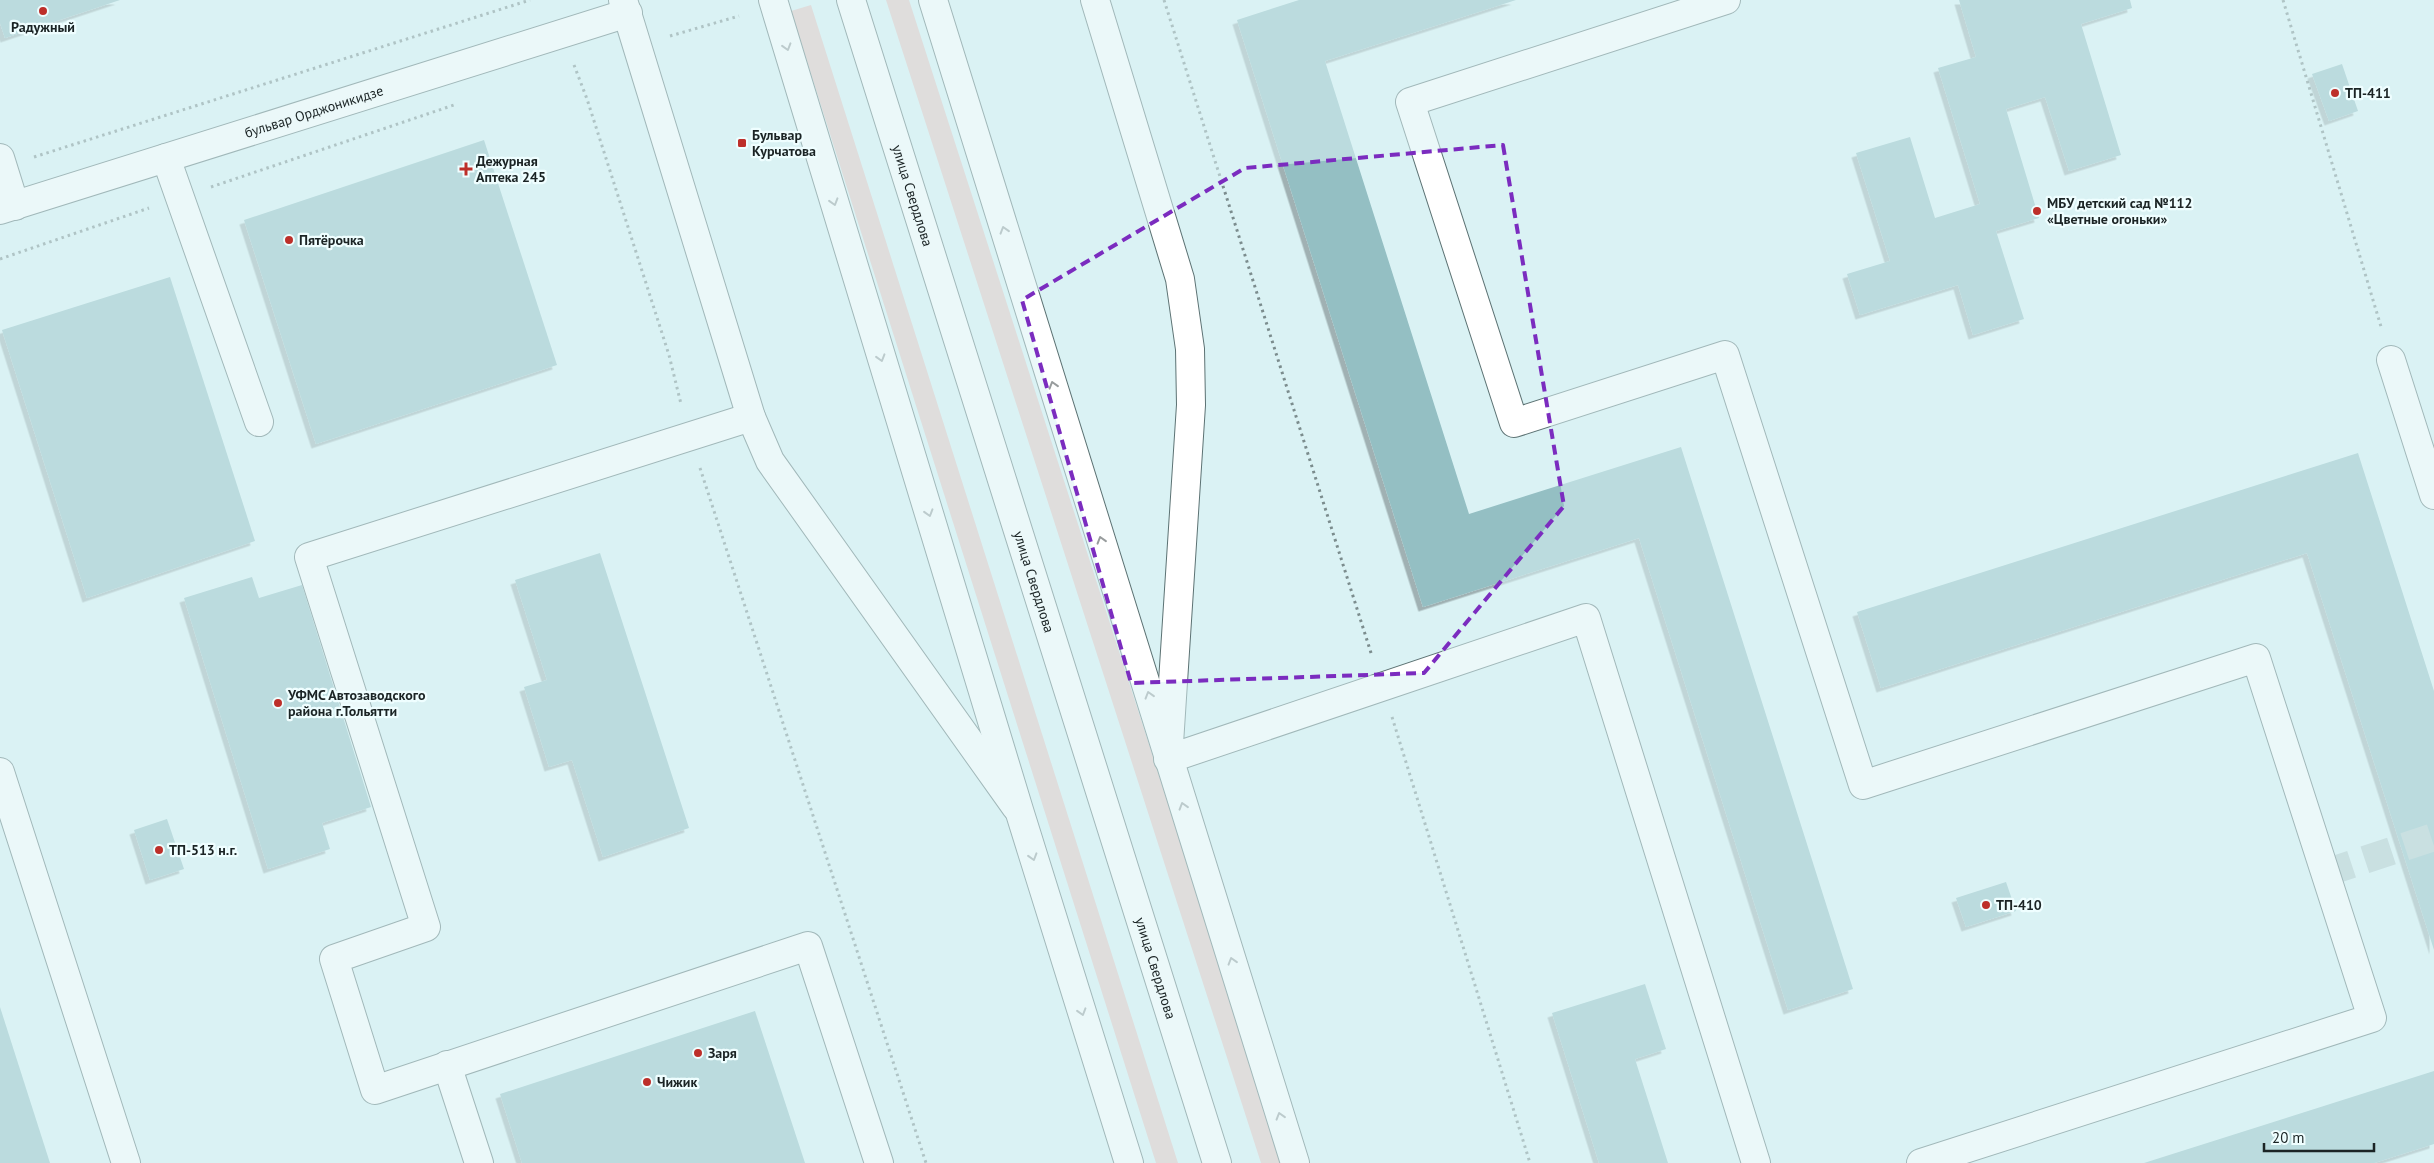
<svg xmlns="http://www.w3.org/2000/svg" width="2434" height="1163" font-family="'PT Sans',sans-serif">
  <defs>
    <filter id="shadow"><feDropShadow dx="-4.5" dy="4.5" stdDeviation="0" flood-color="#0004"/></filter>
  </defs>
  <rect width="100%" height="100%" fill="#daf2f4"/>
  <g fill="#e4c3bf">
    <path d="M 886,0 L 909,0 L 1284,1163 L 1261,1163 Z"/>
    <path d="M 811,5 L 1178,1163 L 1156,1163 L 791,11 Z"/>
  </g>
  <g fill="#94bfc3" filter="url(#shadow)">
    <path d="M 0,0 L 120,0 L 5,38 L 0,23 Z"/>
    <path d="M 1299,0 L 1516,0 L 1325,61 L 1469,514 L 1681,447 L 1853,989 L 1788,1010 L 1639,538 L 1423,607 L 1237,20 Z"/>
    <path d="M 1959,0 L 2130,0 L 2132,8 L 2081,24 L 2121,155 L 2069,171 L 2045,97 L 2006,109 L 2039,218 L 1996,231 L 2024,319 L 1973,335 L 1958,285 L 1860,315 L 1847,274 L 1890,261 L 1856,153 L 1910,137 L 1935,218 L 1980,204 L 1938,68 L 1976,57 Z"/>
    <path d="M 2342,64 L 2358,111 L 2329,121 L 2312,74 Z"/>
    <path d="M 484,140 L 557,365 L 316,444 L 244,220 Z"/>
    <path d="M 170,277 L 255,541 L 87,598 L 2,330 Z"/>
    <path d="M 2358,453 L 2434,691 L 2434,950 L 2307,553 L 1881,688 L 1857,612 Z"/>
    <path d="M 600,553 L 689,828 L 603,857 L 572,760 L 549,767 L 524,687 L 547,680 L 515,580 Z"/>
    <path d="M 252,577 L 259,598 L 302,585 L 371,807 L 322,823 L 330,849 L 268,869 L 184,598 Z"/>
    <path d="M 167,819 L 184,869 L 150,880 L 134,830 Z"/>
    <path d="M 2006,882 L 2016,911 L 1966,927 L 1956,898 Z"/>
    <path d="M 1645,984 L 1666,1049 L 1635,1059 L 1668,1163 L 1599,1163 L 1552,1013 Z"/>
    <path d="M 0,1007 L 50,1163 L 0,1163 Z"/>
    <path d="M 755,1011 L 805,1163 L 522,1163 L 500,1094 Z"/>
    <path d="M 2434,1071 L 2434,1144 L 2374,1163 L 2144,1163 Z"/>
  </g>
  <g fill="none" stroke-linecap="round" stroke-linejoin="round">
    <path stroke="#b4c9cb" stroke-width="28" stroke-dasharray="28 14" stroke-linecap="butt" d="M 2325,873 L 2434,837"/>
    <defs>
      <g id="minor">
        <path d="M 623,0 L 751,417 L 770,461 L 1016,807"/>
        <path d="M 1095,0 L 1180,279 L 1190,349 L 1191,405 L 1168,759 L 1586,618 L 1756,1163"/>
        <path d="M 1726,0 L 1410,102 L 1514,423 L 1725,355 L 1863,785 L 2256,658 L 2372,1018 L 1921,1163"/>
        <path d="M 0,158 L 15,206"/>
        <path d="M 166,158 L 259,422"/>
        <path id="s1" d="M 0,210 L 628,13"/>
        <path d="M 2391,360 L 2434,495"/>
        <path d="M 751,417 L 309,557 L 426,927 L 334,959 L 375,1090 L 808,946 L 879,1163"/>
        <path d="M 0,772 L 126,1163"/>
        <path d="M 447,1065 L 479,1163"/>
      </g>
      <g id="major">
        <path d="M 773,0 L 1019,810 L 1129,1163"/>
        <path id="s2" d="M 851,0 L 1217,1163"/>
        <path d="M 933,0 L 1295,1163"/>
      </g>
    </defs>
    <use href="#minor" stroke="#5c7273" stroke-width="30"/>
    <use href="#major" stroke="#5c7273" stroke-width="30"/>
    <g stroke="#7b8c8d" stroke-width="3" stroke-dasharray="2.5 4" stroke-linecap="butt">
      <path d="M 1164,0 L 1372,656"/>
      <path d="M 2283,0 L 2382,330"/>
      <path d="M 670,36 L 739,16"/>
      <path d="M 574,65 L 587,99 L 669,355 L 681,404"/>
      <path d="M 34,157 L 530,0"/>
      <path d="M 211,187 L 454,105"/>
      <path d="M 0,259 L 149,208"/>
      <path d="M 700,468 L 926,1163"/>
      <path d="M 1392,717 L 1530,1163"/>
    </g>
    <use href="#minor" stroke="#fff" stroke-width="28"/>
    <use href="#major" stroke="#fff" stroke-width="28"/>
  </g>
  <defs><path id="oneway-chevron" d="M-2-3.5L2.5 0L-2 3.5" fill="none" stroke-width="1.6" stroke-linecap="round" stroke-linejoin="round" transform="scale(1.25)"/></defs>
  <g stroke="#989c9d">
    <use href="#oneway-chevron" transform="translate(787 47) rotate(73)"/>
    <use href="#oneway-chevron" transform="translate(834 202) rotate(73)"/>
    <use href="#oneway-chevron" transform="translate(1004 230) rotate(-107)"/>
    <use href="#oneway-chevron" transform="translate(881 358) rotate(73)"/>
    <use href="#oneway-chevron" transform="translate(1053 385) rotate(-107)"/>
    <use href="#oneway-chevron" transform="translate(929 513) rotate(73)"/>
    <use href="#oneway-chevron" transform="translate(1101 540) rotate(-107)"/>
    <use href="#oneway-chevron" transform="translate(1149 695) rotate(-107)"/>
    <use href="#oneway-chevron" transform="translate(1183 806) rotate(-107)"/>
    <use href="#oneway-chevron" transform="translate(1033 857) rotate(73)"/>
    <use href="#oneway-chevron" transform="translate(1232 961) rotate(-107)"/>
    <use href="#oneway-chevron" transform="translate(1082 1012) rotate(73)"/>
    <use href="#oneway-chevron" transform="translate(1280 1116) rotate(-107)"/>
  </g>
  <path d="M0 0H2434V1163H0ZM 1503,145 L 1564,506 L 1424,673 L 1131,683 L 1022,300 L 1245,168 Z" fill="#daf2f4" fill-opacity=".55" fill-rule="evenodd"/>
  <path fill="none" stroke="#7b2cbf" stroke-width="4" stroke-dasharray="10 6" stroke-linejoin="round" d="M 1503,145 L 1564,506 L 1424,673 L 1131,683 L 1022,300 L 1245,168 Z"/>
  <g fill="#bd2f2a" stroke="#effeff" stroke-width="2">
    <circle cx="43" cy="11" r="5"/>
    <circle cx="2335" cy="93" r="5"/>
    <rect x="737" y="138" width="10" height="10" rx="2.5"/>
    <path d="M463.5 161.5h5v5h5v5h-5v5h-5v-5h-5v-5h5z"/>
    <circle cx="2037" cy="211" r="5"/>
    <circle cx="289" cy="240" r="5"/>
    <circle cx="278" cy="703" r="5"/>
    <circle cx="159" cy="850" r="5"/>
    <circle cx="1986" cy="905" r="5"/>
    <circle cx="698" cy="1053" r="5"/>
    <circle cx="647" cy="1082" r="5"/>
  </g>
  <g text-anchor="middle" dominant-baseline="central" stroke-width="4.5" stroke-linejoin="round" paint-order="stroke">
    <g font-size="14" font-weight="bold" fill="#1b2425" stroke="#effeff" text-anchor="start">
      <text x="43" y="27" text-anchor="middle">Радужный</text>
      <text x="2345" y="93">ТП-411</text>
      <text x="752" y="135">Бульвар<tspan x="752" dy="16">Курчатова</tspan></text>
      <text x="476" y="161">Дежурная<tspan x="476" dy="16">Аптека 245</tspan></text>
      <text x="2047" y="203">МБУ детский сад №112<tspan x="2047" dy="16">«Цветные огоньки»</tspan></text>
      <text x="299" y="240">Пятёрочка</text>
      <text x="288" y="695">УФМС Автозаводского<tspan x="288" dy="16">района г.Тольятти</tspan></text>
      <text x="169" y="850">ТП-513 н.г.</text>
      <text x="1996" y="905">ТП-410</text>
      <text x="708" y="1053">Заря</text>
      <text x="657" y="1082">Чижик</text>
    </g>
    <g font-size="14" fill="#1b2425" stroke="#effeff">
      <text stroke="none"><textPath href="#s1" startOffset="329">бульвар Орджоникидзе</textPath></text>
      <text stroke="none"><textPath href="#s2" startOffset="205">улица Свердлова</textPath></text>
      <text stroke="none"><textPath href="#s2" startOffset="610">улица Свердлова</textPath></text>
      <text stroke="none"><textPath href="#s2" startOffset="1015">улица Свердлова</textPath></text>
    </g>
  </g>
  <path d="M2264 1143v8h110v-8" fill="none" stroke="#1b2425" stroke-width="2.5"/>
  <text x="2272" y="1143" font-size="15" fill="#1b2425" stroke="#effeff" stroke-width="4" paint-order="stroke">20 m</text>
</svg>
